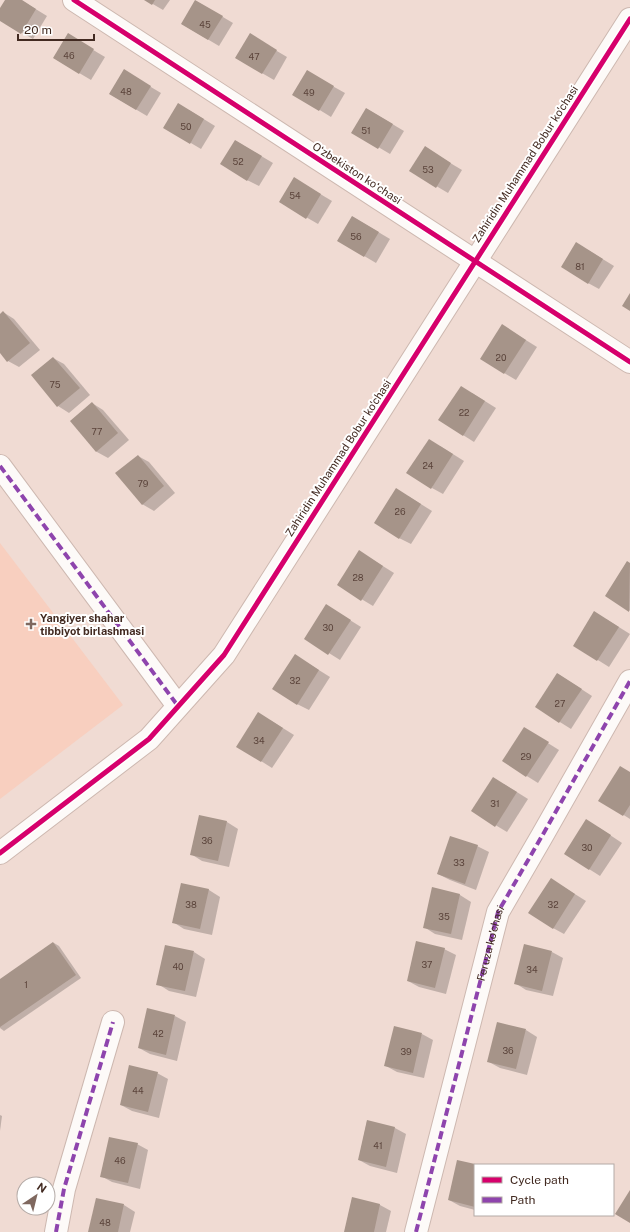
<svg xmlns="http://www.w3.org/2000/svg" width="630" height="1232" font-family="'Public Sans',sans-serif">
  <rect width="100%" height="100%" fill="#f0dbd3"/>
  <path fill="#f8cfbf" d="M 0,543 L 123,705 L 0,799 Z"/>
  <g fill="#0003">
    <path d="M 6,0 L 21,0 L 47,16 L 33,39 L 0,20 L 0,10 Z"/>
    <path d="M 146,0 L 170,0 L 163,10 Z"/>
    <path d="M 196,1 L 233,23 L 219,46 L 182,24 Z"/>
    <path d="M 68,35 L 105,57 L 91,80 L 54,58 Z"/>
    <path d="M 250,35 L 287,57 L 274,80 L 236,58 Z"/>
    <path d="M 124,71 L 161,93 L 147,116 L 110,94 Z"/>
    <path d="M 318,78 L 345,93 L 331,117 L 294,94 Z"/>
    <path d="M 367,109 L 404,131 L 390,154 L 353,132 Z"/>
    <path d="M 189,110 L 215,126 L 201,149 L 164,127 Z"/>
    <path d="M 236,141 L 273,163 L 259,186 L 247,180 Z"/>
    <path d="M 425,148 L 462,170 L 448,193 L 411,171 Z"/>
    <path d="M 295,179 L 332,201 L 318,224 L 280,202 Z"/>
    <path d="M 353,217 L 390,239 L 376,263 L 339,241 Z"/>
    <path d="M 588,250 L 614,266 L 599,289 L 588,283 Z"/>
    <path d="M 3,312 L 14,319 L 40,350 L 19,367 L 8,361 L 0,352 L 0,315 Z"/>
    <path d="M 513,332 L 537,347 L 516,380 L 481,359 Z"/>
    <path d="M 53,358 L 64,364 L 90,395 L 69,413 L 58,406 L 32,375 Z"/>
    <path d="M 472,393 L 496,408 L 474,442 L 463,435 Z"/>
    <path d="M 92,403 L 103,410 L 129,440 L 108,458 L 97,452 L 71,421 Z"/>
    <path d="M 440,446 L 464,461 L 443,494 L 432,488 Z"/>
    <path d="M 138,456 L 149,462 L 175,493 L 154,511 L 142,504 Z"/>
    <path d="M 408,496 L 432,511 L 411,544 L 399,538 Z"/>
    <path d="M 370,558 L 394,573 L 373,606 L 338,585 Z"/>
    <path d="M 627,562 L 630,564 L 630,611 L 606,596 Z"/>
    <path d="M 337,612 L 361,627 L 340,660 L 305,638 Z"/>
    <path d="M 606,619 L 630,634 L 609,667 L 574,645 Z"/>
    <path d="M 306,662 L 330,677 L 309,710 L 297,704 Z"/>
    <path d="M 558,674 L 592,696 L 571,729 L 536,707 Z"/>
    <path d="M 270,720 L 294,735 L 272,768 L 261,761 Z"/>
    <path d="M 535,735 L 559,750 L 538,783 L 503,761 Z"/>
    <path d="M 630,773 L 630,819 L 600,800 Z"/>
    <path d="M 504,784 L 528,799 L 507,832 L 472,811 Z"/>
    <path d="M 200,816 L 227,822 L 238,829 L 229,867 L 202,861 L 191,854 Z"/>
    <path d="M 598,827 L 622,843 L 600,876 L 589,869 Z"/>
    <path d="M 477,846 L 489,852 L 476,890 L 450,880 L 438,874 Z"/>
    <path d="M 182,884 L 209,890 L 220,897 L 212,935 L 184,929 L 173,922 Z"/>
    <path d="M 562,886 L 586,901 L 564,934 L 553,928 Z"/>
    <path d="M 433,888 L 460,895 L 471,902 L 462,940 L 435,934 L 424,927 Z"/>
    <path d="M 54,943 L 59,946 L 81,978 L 4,1031 L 0,1028 L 0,980 Z"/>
    <path d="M 444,949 L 456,955 L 446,994 L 419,987 L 408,981 Z"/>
    <path d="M 194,952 L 205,959 L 196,997 L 169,991 L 158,984 Z"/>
    <path d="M 552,952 L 563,958 L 553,996 L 526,990 L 515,983 Z"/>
    <path d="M 175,1016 L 186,1022 L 177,1061 L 150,1054 L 139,1048 Z"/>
    <path d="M 526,1030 L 537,1037 L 527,1075 L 500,1068 L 489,1062 Z"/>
    <path d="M 422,1034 L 433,1040 L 424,1078 L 397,1072 L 386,1066 Z"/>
    <path d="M 157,1073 L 168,1079 L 159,1118 L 132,1111 L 121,1105 Z"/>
    <path d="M 0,1115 L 2,1116 L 0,1131 Z"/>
    <path d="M 367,1121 L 395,1128 L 406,1134 L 397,1173 L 370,1166 L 359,1160 Z"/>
    <path d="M 137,1144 L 148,1150 L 140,1189 L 112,1182 L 101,1176 Z"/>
    <path d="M 475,1165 L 475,1210 L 460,1206 L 449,1200 Z"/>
    <path d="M 352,1199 L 380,1205 L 391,1211 L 386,1232 L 345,1232 Z"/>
    <path d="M 124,1205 L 135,1212 L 130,1232 L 89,1232 Z"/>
  </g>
  <g fill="#a69489">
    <path d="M 5,0 L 22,0 L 36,9 L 21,34 L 0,21 L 0,8 Z"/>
    <path d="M 144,0 L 155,0 L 152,5 Z"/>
    <path d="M 195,0 L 223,16 L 208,40 L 181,24 Z"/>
    <path d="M 68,33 L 94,49 L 79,74 L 53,58 Z"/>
    <path d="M 250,33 L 277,50 L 262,74 L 235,58 Z"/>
    <path d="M 124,69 L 151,86 L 136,110 L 109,94 Z"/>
    <path d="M 307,70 L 334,86 L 319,111 L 292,95 Z"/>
    <path d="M 178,103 L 204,119 L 190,144 L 163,128 Z"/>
    <path d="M 366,108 L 393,124 L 378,149 L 351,133 Z"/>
    <path d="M 235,140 L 262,156 L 247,181 L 220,164 Z"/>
    <path d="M 425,146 L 451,163 L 436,188 L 409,171 Z"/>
    <path d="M 294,177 L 321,194 L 306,219 L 279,202 Z"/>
    <path d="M 352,216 L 379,232 L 364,257 L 337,241 Z"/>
    <path d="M 576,242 L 603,259 L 588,284 L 561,267 Z"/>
    <path d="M 630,293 L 630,311 L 622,306 Z"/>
    <path d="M 3,311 L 30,343 L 7,362 L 0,353 L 0,314 Z"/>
    <path d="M 502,324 L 526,340 L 504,374 L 480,359 Z"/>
    <path d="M 53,357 L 80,388 L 57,407 L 31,375 Z"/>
    <path d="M 461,386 L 485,401 L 463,436 L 438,420 Z"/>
    <path d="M 92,402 L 118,433 L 96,452 L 70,421 Z"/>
    <path d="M 429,439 L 453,454 L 431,489 L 406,473 Z"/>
    <path d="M 138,455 L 164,486 L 142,505 L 115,473 Z"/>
    <path d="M 396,488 L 421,504 L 399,539 L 374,523 Z"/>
    <path d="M 359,550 L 383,566 L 361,601 L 337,585 Z"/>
    <path d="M 627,561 L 630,563 L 629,612 L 605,596 Z"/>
    <path d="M 326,604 L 351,620 L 328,655 L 304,639 Z"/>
    <path d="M 594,611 L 619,627 L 597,661 L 573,646 Z"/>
    <path d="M 295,654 L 319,670 L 297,705 L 272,689 Z"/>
    <path d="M 557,673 L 582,689 L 559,723 L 535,707 Z"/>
    <path d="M 258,712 L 283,728 L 261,762 L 236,747 Z"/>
    <path d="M 524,727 L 549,742 L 526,777 L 502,761 Z"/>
    <path d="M 620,766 L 630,772 L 630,805 L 623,816 L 598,801 Z"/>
    <path d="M 493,777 L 517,792 L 495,827 L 471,811 Z"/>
    <path d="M 199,815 L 227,821 L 218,861 L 190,855 Z"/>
    <path d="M 586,819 L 611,835 L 589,870 L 564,854 Z"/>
    <path d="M 450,836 L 478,845 L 465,884 L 437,874 Z"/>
    <path d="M 551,878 L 575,894 L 553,929 L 528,913 Z"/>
    <path d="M 181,883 L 209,889 L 200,929 L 172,923 Z"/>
    <path d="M 432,887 L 460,894 L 451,934 L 423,928 Z"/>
    <path d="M 416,941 L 445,948 L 435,988 L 407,981 Z"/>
    <path d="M 53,942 L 76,975 L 0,1027 L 0,979 Z"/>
    <path d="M 524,944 L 552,951 L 542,991 L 514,984 Z"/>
    <path d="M 165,945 L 194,951 L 185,991 L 156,985 Z"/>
    <path d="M 147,1008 L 175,1015 L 166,1055 L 138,1048 Z"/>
    <path d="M 497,1022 L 526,1029 L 516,1069 L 487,1062 Z"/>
    <path d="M 394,1026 L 422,1033 L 413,1073 L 384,1066 Z"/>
    <path d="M 129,1065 L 158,1072 L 148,1112 L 120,1105 Z"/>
    <path d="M 367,1120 L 395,1127 L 386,1167 L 358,1160 Z"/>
    <path d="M 109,1137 L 138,1143 L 128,1183 L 100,1177 Z"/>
    <path d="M 457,1160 L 475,1164 L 475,1207 L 448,1200 Z"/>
    <path d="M 630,1190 L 630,1223 L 615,1214 Z"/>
    <path d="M 352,1197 L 380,1204 L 374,1232 L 344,1232 Z"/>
    <path d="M 96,1198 L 124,1204 L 118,1232 L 88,1232 Z"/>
  </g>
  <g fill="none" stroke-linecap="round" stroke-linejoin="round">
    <defs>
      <g id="minor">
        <path d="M 74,0 L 630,362"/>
        <path d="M 0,466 L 178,706"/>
        <path d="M 0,853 L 149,739 L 224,655 L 630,19"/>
        <path d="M 56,1232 L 64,1189 L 113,1022"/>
        <path id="s1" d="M 416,1232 L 498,912 L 542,836 L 630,681"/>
      </g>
    </defs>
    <use href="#minor" stroke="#cdb8b0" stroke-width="24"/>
    <use href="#minor" stroke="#fdfaf8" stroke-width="22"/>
    <g stroke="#8e44ad" stroke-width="4" stroke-dasharray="8 4" stroke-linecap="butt">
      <path d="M 0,466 L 178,706"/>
      <path d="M 56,1232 L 64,1189 L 113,1022"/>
      <path d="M 416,1232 L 498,912 L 542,836 L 630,681"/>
    </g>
    <defs>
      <g id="cycleway">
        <path d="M 74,0 L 630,362"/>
        <path d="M 0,853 L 149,739 L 224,655 L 630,19"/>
      </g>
    </defs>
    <use href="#cycleway" stroke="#fff" stroke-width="8"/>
    <use href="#cycleway" stroke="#d6006c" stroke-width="5"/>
  </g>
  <path fill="#7f685f" stroke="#fff" stroke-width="1.5" d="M29 618h4v4h4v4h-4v4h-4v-4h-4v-4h4z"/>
  <g text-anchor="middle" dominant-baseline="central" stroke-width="4" stroke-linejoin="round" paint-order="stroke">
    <g font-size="9" fill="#5b443b">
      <text x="205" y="24">45</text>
      <text x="69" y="55">46</text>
      <text x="254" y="56">47</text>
      <text x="126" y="91">48</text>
      <text x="309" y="92">49</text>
      <text x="186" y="126">50</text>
      <text x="366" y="130">51</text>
      <text x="238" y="161">52</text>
      <text x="428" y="169">53</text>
      <text x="295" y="195">54</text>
      <text x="356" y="236">56</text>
      <text x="580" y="266">81</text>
      <text x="501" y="357">20</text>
      <text x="55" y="384">75</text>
      <text x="464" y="412">22</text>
      <text x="97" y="431">77</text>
      <text x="428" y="465">24</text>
      <text x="143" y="483">79</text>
      <text x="400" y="511">26</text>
      <text x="358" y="577">28</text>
      <text x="328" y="627">30</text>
      <text x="295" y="680">32</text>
      <text x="560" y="703">27</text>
      <text x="259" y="740">34</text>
      <text x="526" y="756">29</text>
      <text x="495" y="803">31</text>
      <text x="207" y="840">36</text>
      <text x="587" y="847">30</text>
      <text x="459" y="862">33</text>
      <text x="191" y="904">38</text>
      <text x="553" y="904">32</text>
      <text x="444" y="916">35</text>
      <text x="427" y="964">37</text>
      <text x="178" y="966">40</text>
      <text x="532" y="969">34</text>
      <text x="26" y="984">1</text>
      <text x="158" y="1033">42</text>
      <text x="508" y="1050">36</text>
      <text x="406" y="1051">39</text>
      <text x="138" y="1090">44</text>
      <text x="378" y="1145">41</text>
      <text x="120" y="1160">46</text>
      <text x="105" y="1222">48</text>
    </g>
    <g font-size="11" fill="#422a21" stroke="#fff">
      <text transform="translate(525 164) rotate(-57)">Zahiridin Muhammad Bobur ko'chasi</text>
      <text transform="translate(357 173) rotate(33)">Oʻzbekiston koʻchasi</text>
      <text transform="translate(338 458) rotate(-57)">Zahiridin Muhammad Bobur ko'chasi</text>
      <text stroke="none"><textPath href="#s1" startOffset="298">Feruza ko'chasi</textPath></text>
    </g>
    <g font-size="11" font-weight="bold" fill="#422a21" stroke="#fff" text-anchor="start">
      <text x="40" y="618">Yangiyer shahar<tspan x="40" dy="13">tibbiyot birlashmasi</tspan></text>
    </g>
  </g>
  <rect x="474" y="1164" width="140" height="52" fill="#ffffff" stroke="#b3aaa6"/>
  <rect x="482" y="1177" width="20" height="6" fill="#d6006c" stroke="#b3aaa6"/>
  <text x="510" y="1184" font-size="12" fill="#422a21">Cycle path</text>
  <rect x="482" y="1197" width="20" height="6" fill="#8e44ad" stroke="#b3aaa6"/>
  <text x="510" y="1204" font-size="12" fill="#422a21">Path</text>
  <g transform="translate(36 1196) rotate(35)"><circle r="19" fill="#ffffff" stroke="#b3aaa6"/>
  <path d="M0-3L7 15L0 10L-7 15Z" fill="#7f685f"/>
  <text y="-6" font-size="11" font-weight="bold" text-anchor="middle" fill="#422a21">N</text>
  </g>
  <path d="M18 34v6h76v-6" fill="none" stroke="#422a21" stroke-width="2"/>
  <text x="24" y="34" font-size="12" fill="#422a21" stroke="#ffffff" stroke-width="3" paint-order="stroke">20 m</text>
</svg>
